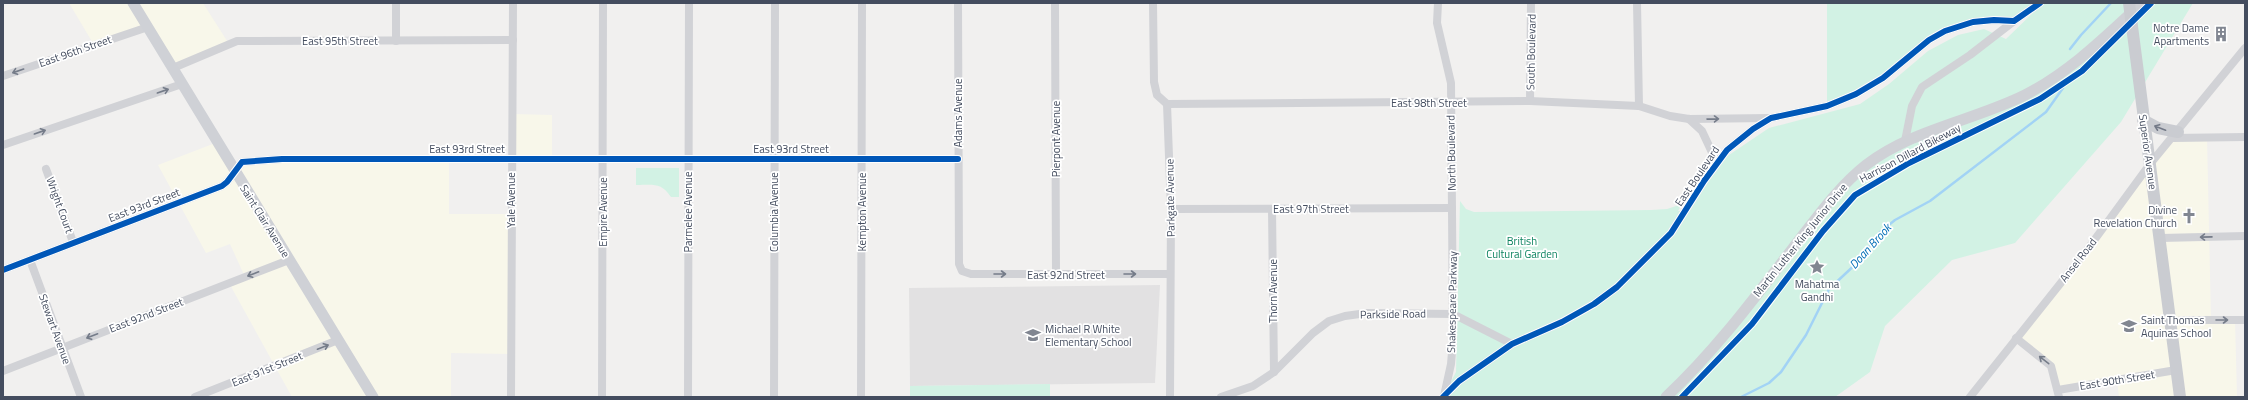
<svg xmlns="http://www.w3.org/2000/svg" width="2248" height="400" font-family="'Titillium Web',sans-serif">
  <rect width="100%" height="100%" fill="#f1f0ef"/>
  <g fill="#f8f7ea">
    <path d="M 69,3 L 203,3 L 229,44 L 173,68 L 148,27 L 94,45 Z"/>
    <path d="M 512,114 L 552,115 L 552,159 L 512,159 Z"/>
    <path d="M 2207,137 L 2211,320 L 2235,320 L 2237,397 L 2119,397 L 2117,380 L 2058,390 L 2051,366 L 2016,338 L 2173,138 Z"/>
    <path d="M 218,142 L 235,171 L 242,162 L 449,159 L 449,214 L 512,214 L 511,354 L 451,353 L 451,397 L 292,397 L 229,283 L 245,277 L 230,244 L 206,253 L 158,165 Z"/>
  </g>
  <path fill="#e2e1e2" d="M 1160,285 L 1155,383 L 910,386 L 909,288 Z"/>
  <g fill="#d2f2e4">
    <path d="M 1827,3 L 2040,3 L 2014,21 L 2002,20 L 1945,31 L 1883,78 L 1827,106 Z"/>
    <path d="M 2043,3 L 2193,3 L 2121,122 L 2015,243 L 1952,260 L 1885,326 L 1870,372 L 1835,397 L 1443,397 L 1456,372 L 1460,201 L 1466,209 L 1474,212 L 1651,210 L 1667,209 L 1682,204 L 1678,211 L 1685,211 L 1717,163 L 1769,128 L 1860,104 L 1889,84 L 1928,51 L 1958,35 L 1984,29 L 2006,39 Z"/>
    <path d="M 636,168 L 679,168 L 679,197 L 671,197 C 661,182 653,185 636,185 Z"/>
    <path d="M 1050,384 L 1050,397 L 910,397 L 910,386 Z"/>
  </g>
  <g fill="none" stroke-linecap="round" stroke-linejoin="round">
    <g stroke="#a2d3f5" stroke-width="2.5">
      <path d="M 2070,49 L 2081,35 L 2111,3"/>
      <path d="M 1741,397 L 1769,383 L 1781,372 L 1806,335 L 1829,289 L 1859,261 L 1880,232 L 1895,220 L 1930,201 L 2046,112 L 2063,88"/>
    </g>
    <g stroke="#d1d2d6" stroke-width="8">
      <path d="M 958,3 L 959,264 L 962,271 L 971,274 L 1170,274"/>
      <path d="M 1055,3 L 1056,275"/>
      <path d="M 1153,3 L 1154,82 L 1157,95 L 1167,104 L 1171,209 L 1170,397"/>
      <path d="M 1438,3 L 1437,23 L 1451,83 L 1453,340 L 1451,364 L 1444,396"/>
      <path d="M 1637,3 L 1639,106"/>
      <path d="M 396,41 L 396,3"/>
      <path d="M 173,68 L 237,41 L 513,40"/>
      <path d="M 3,76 L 148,27"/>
      <path d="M 1530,101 L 1531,3"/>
      <path d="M 1167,104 L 1530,101 L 1639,106 L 1670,116 L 1689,119 L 1770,118"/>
      <path d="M 1689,119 L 1702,131 L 1717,163"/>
      <path d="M 2173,138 L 2245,137"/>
      <path d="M 1905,141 L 1912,106 L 1922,87 L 1970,55 L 2014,21"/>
      <path d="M 3,145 L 182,84"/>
      <path d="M 46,169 L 73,242"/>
      <path d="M 1171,209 L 1452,208"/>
      <path d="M 1272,209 L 1274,372"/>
      <path d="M 2161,238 L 2245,236"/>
      <path d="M 30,260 L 81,397"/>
      <path d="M 3,270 L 222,186 L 227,182 L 242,162 L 282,159 L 958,159"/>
      <path d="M 2171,322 L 2184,320 L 2245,320"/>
      <path d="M 2016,338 L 2051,366 L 2059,397"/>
      <path d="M 3,371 L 289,260"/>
      <path d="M 2058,390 L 2176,370"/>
      <path d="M 195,397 L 338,340"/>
      <path d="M 511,397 L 513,3"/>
      <path d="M 602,397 L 603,3"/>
      <path d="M 688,397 L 689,3"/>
      <path d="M 774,397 L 775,3"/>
      <path d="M 861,397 L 862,3"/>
      <path d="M 1221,397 L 1253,386 L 1274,372 L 1313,333 L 1329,321 L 1345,316 L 1367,313 L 1453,314 L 1512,344"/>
      <path d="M 1443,397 L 1459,381 L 1512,344 L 1562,322 L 1594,304 L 1617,287 L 1671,233 L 1704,181 L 1727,150 L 1753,129 L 1771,118 L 1827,106 L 1856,94 L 1883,78 L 1929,40 L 1945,31 L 1973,22 L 1994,20 L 2014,21 L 2040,3"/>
      <path d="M 1970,397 L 2087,250 L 2150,164 L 2245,48"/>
    </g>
    <g stroke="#cfd1d6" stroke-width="11">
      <path d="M 133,3 L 373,397"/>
      <path d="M 1666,397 C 1714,352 1753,300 1793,248 C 1816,219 1837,188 1866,165 C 1913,129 1973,121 2025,95 C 2070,72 2105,37 2142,3"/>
    </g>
    <g stroke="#caccd1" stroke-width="12">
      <path d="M 2129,3 L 2180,397"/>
      <path d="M 2143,120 L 2158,128 L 2178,132"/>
    </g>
    <defs>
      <g id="cycleway">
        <path d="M 3,270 L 222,186 L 227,182 L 242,162 L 282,159 L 958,159"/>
        <path d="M 1443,397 L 1459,381 L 1512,344 L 1562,322 L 1594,304 L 1617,287 L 1671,233 L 1704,181 L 1727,150 L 1753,129 L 1771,118 L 1827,106 L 1856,94 L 1883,78 L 1929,40 L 1945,31 L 1973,22 L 1994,20 L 2014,21 L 2040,3"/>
        <path d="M 1682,397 L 1752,324 L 1823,231 L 1855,195 L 1909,163 L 2040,99 L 2082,71 L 2151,3"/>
      </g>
    </defs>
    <use href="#cycleway" stroke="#fff" stroke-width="8"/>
    <use href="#cycleway" stroke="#0057b8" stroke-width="6"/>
  </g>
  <defs><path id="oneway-shaft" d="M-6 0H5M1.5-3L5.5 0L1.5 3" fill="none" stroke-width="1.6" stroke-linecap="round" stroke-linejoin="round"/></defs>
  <g stroke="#757c89">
    <use href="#oneway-shaft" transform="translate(18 71) rotate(161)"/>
    <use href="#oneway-shaft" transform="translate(163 91) rotate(-19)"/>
    <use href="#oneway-shaft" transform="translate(1713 119) rotate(-1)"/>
    <use href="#oneway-shaft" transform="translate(40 132) rotate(-19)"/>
    <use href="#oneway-shaft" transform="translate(2206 237) rotate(179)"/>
    <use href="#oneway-shaft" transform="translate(253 274) rotate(159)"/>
    <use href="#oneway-shaft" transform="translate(1000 274)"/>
    <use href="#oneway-shaft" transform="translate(1130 274)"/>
    <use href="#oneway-shaft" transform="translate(2222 320)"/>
    <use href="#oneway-shaft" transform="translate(92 336) rotate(159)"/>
    <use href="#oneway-shaft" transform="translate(323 347) rotate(-21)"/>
    <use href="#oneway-shaft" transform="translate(2044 360) rotate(-142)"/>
  </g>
  <use stroke="#737987" href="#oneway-shaft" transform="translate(2160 128) rotate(-159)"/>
  <defs>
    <symbol id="building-bare" viewBox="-9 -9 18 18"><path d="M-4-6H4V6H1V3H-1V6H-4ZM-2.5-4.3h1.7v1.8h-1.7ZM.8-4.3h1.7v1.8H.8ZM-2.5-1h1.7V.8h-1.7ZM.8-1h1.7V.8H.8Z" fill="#818691" stroke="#fff" stroke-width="2.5" paint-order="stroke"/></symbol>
    <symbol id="church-bare" viewBox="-9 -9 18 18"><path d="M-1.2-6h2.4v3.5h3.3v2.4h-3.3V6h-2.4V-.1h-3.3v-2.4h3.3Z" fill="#818691" stroke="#fff" stroke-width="2.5" paint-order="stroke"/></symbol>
    <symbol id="sight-bare" viewBox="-9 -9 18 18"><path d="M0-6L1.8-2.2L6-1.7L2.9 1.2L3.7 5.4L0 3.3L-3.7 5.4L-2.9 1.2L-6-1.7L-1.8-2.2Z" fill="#818691" stroke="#fff" stroke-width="2.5" paint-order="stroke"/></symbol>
    <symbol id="school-bare" viewBox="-9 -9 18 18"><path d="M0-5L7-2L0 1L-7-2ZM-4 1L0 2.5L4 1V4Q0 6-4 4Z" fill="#818691" stroke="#fff" stroke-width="2.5" paint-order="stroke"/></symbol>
  </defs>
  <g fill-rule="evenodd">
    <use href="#building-bare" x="2210" y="23" width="22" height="22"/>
    <use href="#church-bare" x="2178" y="205" width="22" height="22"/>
    <use href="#sight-bare" x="1806" y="256" width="22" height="22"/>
    <use href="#school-bare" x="2118" y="315" width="22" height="22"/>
    <use href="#school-bare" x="1022" y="324" width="22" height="22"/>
  </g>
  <g text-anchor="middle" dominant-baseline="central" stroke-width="3.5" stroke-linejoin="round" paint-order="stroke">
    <g font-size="11" fill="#444d5f" stroke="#fff" text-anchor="end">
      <text x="2209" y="28">Notre Dame<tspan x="2209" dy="13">Apartments</tspan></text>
      <text x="2177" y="210">Divine<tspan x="2177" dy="13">Revelation Church</tspan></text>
      <text x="1817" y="284" text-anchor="middle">Mahatma<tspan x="1817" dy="13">Gandhi</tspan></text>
      <text x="2141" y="320" text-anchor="start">Saint Thomas<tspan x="2141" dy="13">Aquinas School</tspan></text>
      <text x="1045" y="329" text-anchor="start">Michael R White<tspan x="1045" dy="13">Elementary School</tspan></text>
    </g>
    <g font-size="11" fill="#444d5f" stroke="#fff">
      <text x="340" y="41">East 95th Street</text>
      <text transform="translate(75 51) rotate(-19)">East 96th Street</text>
      <text transform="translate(1531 52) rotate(-89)">South Boulevard</text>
      <text x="1429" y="103">East 98th Street</text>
      <text transform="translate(958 113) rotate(-90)">Adams Avenue</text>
      <text transform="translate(1056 139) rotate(-90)">Pierpont Avenue</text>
      <text x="467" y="149">East 93rd Street</text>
      <text x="791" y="149">East 93rd Street</text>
      <text transform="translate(2148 152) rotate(82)">Superior Avenue</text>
      <text transform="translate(1451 153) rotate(-91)">North Boulevard</text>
      <text transform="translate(1910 153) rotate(-28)">Harrison Dillard Bikeway</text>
      <text transform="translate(1697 176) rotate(-56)">East Boulevard</text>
      <text transform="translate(1170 198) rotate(-91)">Parkgate Avenue</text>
      <text transform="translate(511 200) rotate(-90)">Yale Avenue</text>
      <text transform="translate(60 205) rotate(70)">Wright Court</text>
      <text transform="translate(144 205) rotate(-21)">East 93rd Street</text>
      <text x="1311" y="209">East 97th Street</text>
      <text transform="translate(603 212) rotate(-90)">Empire Avenue</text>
      <text transform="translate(688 212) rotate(-90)">Parmelee Avenue</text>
      <text transform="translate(774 212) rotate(-90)">Columbia Avenue</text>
      <text transform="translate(862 212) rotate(-90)">Kempton Avenue</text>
      <text transform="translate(265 221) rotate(58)">Saint Clair Avenue</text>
      <text transform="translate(1800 240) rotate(-51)">Martin Luther King Junior Drive</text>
      <text transform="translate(2078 260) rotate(-52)">Ansel Road</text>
      <text x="1066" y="275">East 92nd Street</text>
      <text transform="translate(1273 291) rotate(-90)">Thorn Avenue</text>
      <text transform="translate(1452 302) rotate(-89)">Shakespeare Parkway</text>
      <text transform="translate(1393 314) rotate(-1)">Parkside Road</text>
      <text transform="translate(146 315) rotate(-21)">East 92nd Street</text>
      <text transform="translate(55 329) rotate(70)">Stewart Avenue</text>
      <text transform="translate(267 369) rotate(-22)">East 91st Street</text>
      <text transform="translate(2117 380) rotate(-9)">East 90th Street</text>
    </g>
    <g font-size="11" fill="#0c835f" stroke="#fff">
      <text x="1522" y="241">British<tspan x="1522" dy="13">Cultural Garden</tspan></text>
    </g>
    <g font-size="12" font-style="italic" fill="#006db6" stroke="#fff">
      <text transform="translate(1870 246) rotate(-48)">Doan Brook</text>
    </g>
  </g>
  <rect width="2248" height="400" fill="none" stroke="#444d5f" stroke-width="8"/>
</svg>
